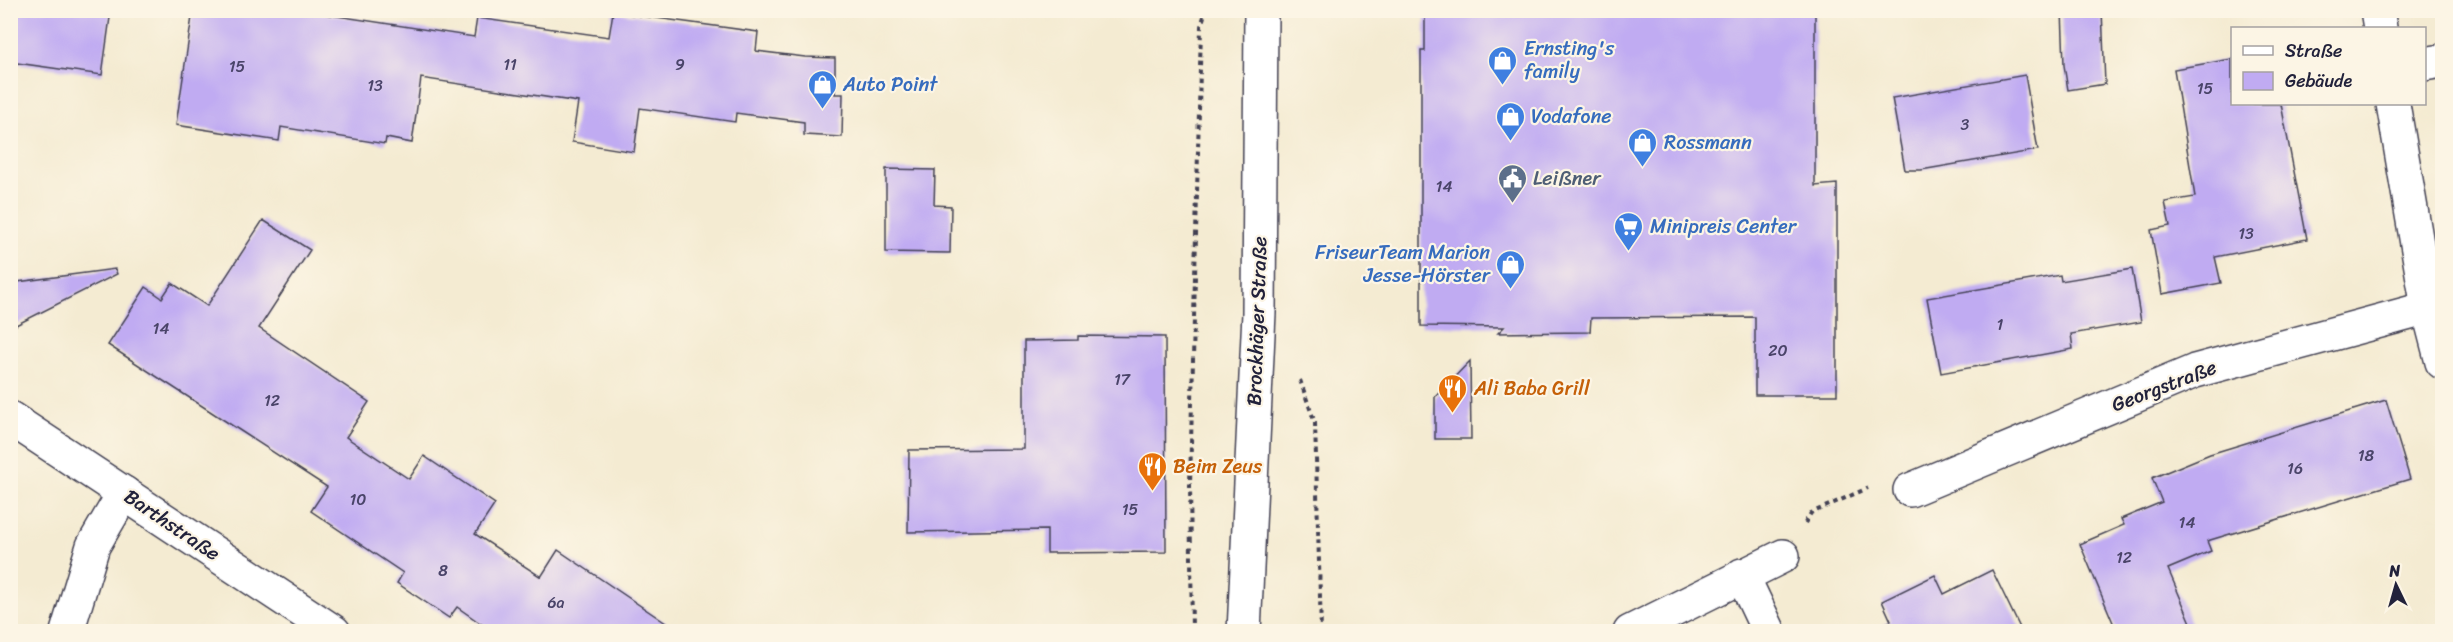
<svg xmlns="http://www.w3.org/2000/svg" width="2453" height="642" font-family="Sriracha,sans-serif">
  <rect width="100%" height="100%" fill="#fcf5e5"/>
  <filter id="ink" filterUnits="userSpaceOnUse"><feTurbulence type="fractalNoise" baseFrequency=".0167" numOctaves="2"/><feDisplacementMap in="SourceGraphic" scale="12" xChannelSelector="R" yChannelSelector="G"/><feConvolveMatrix kernelMatrix="1 2 1 2 8 2 1 2 1" color-interpolation-filters="sRGB"/></filter>
  <filter id="wash" filterUnits="userSpaceOnUse"><feTurbulence type="fractalNoise" baseFrequency=".008" numOctaves="4" result="noise"/><feDisplacementMap in="SourceGraphic" scale="24" xChannelSelector="R" yChannelSelector="G"/><feGaussianBlur stdDeviation="1.35" result="paint"/><feColorMatrix in="noise" values="0 0 0 0 0 0 0 0 0 0 0 0 0 0 0 0 0 1.4 0 .05"/><feComposite in="paint" operator="in"/></filter>
  <g filter="url(#wash)">
    <rect width="100%" height="100%" fill="#f4ebd2"/>
    <g id="blocks">
      <g fill="#c0abf2">
        <path d="M 10,10 L 111,10 L 102,75 L 10,62 Z"/>
        <path d="M 193,10 L 298,10 L 474,37 L 477,18 L 609,37 L 613,12 L 758,32 L 756,51 L 805,57 L 835,58 L 835,94 L 843,94 L 842,137 L 804,135 L 804,122 L 736,113 L 735,122 L 640,108 L 634,152 L 572,142 L 578,102 L 421,78 L 412,143 L 386,138 L 385,144 L 281,127 L 279,141 L 176,125 Z"/>
        <path d="M 1425,10 L 1815,10 L 1815,186 L 1837,184 L 1837,395 L 1755,395 L 1755,317 L 1591,318 L 1590,332 L 1498,333 L 1504,327 L 1421,326 L 1421,51 L 1425,51 Z"/>
        <path d="M 2062,10 L 2102,10 L 2105,84 L 2068,90 L 2064,65 Z"/>
        <path d="M 2232,59 L 2232,104 L 2281,104 L 2307,239 L 2215,257 L 2221,283 L 2162,294 L 2151,230 L 2170,226 L 2165,202 L 2195,197 L 2174,69 Z"/>
        <path d="M 2025,75 L 2038,150 L 1921,170 L 1905,170 L 1892,98 Z"/>
        <path d="M 886,169 L 935,170 L 934,205 L 951,206 L 950,253 L 886,252 Z"/>
        <path d="M 263,220 L 310,250 L 259,328 L 369,402 L 346,437 L 409,479 L 424,456 L 495,504 L 475,534 L 541,577 L 558,550 L 679,632 L 493,632 L 457,607 L 449,618 L 397,583 L 403,573 L 311,511 L 327,487 L 108,345 L 146,287 L 162,298 L 172,283 L 207,306 Z"/>
        <path d="M 115,269 L 117,274 L 10,328 L 10,283 Z"/>
        <path d="M 2132,269 L 2141,322 L 2071,334 L 2073,349 L 1941,373 L 1927,298 L 2060,275 L 2061,281 Z"/>
        <path d="M 1078,336 L 1165,337 L 1166,552 L 1047,553 L 1047,530 L 908,532 L 909,450 L 1024,449 L 1024,341 L 1078,340 Z"/>
        <path d="M 1470,361 L 1471,439 L 1435,439 L 1435,397 Z"/>
        <path d="M 2386,400 L 2410,479 L 2207,541 L 2211,551 L 2168,569 L 2195,632 L 2117,632 L 2080,544 L 2124,525 L 2121,519 L 2162,502 L 2152,478 L 2210,454 Z"/>
        <path d="M 1992,570 L 2022,632 L 1870,632 L 1891,621 L 1882,601 L 1935,575 L 1944,594 Z"/>
      </g>
    </g>
  </g>
  <g filter="url(#ink)">
    <use href="#blocks" fill-opacity="0" stroke="#424052" stroke-width="1.5"/>
    <g fill="none" stroke-linecap="round" stroke-linejoin="round">
      <defs>
        <g id="minor">
          <path d="M 2377,10 L 2380,28"/>
          <path d="M 2424,64 L 2442,61"/>
          <path d="M 2393,104 L 2428,308 L 2442,362"/>
          <path d="M 10,418 L 334,632"/>
          <path d="M 1910,490 L 2195,371 L 2428,308"/>
          <path d="M 1742,575 L 1769,632"/>
          <path d="M 67,632 L 93,546 L 124,493"/>
          <path d="M 1630,632 L 1783,556"/>
        </g>
        <path id="secondary" d="M 1244,632 L 1259,313 L 1261,10"/>
      </defs>
      <use href="#minor" stroke="#424052" stroke-width="36"/>
      <use href="#secondary" stroke="#424052" stroke-width="36"/>
      <g stroke="#424052" stroke-width="4" stroke-dasharray="4.5 4.5" stroke-linecap="butt">
        <path d="M 1300,380 L 1315,423 L 1321,632"/>
        <path d="M 1805,523 L 1811,513 L 1868,488"/>
        <path d="M 1192,632 L 1190,485 L 1201,26 L 1206,10"/>
      </g>
      <use href="#minor" stroke="#fff" stroke-width="33"/>
      <use href="#secondary" stroke="#fff" stroke-width="33"/>
    </g>
  </g>
  <defs>
    <symbol id="shop-pin" viewBox="-11 -11 22 30"><path d="M0 17L-7.5 6A9.5 9.5 0 1 1 7.5 6Z" fill="#3f7fe0" stroke="#fcf5e5"/><path d="M-5-2.5h2.3a2.7 3.5 0 0 1 5.4 0H5L5.5 6h-11ZM-1.5-2.5h3a1.5 2.3 0 0 0-3 0Z" fill="#fff"/></symbol>
    <symbol id="civic-pin" viewBox="-11 -11 22 30"><path d="M0 17L-7.5 6A9.5 9.5 0 1 1 7.5 6Z" fill="#5c6f8a" stroke="#fcf5e5"/><path d="M-.6-6.5H3V-4.5H.6V-3L4-1V1h2V6H-6V1h2V-1L-.6-3ZM-1.2 2.5V6h2.4V2.5Z" fill="#fff"/></symbol>
    <symbol id="supermarket-pin" viewBox="-11 -11 22 30"><path d="M0 17L-7.5 6A9.5 9.5 0 1 1 7.5 6Z" fill="#3f7fe0" stroke="#fcf5e5"/><path d="M-6-5.5h2.5l.6 2H6L4.5 2H-2.5L-4.4-4H-6ZM-1.5 3.2a1.3 1.3 0 1 0 .1 0ZM3 3.2a1.3 1.3 0 1 0 .1 0Z" fill="#fff"/></symbol>
    <symbol id="restaurant-pin" viewBox="-11 -11 22 30"><path d="M0 17L-7.5 6A9.5 9.5 0 1 1 7.5 6Z" fill="#e8710a" stroke="#fcf5e5"/><path d="M-5-6h1v4h1v-4h1v4h1v-4h1v5L-1.5 .5V6h-2V.5L-5-1ZM5-6V6H3V1.5H1.5Q1.5-4 5-6Z" fill="#fff"/></symbol>
  </defs>
  <g fill-rule="evenodd">
    <use href="#shop-pin" x="1486" y="44" width="33" height="45"/>
    <use href="#shop-pin" x="806" y="68" width="33" height="45"/>
    <use href="#shop-pin" x="1494" y="100" width="33" height="45"/>
    <use href="#shop-pin" x="1626" y="126" width="33" height="45"/>
    <use href="#civic-pin" x="1496" y="162" width="33" height="45"/>
    <use href="#supermarket-pin" x="1612" y="210" width="33" height="45"/>
    <use href="#shop-pin" x="1494" y="248" width="33" height="45"/>
    <use href="#restaurant-pin" x="1436" y="372" width="33" height="45"/>
    <use href="#restaurant-pin" x="1136" y="450" width="33" height="45"/>
  </g>
  <g text-anchor="middle" dominant-baseline="central" stroke-width="4.5" stroke-linejoin="round" paint-order="stroke">
    <g font-size="16" fill="#4a4469">
      <text x="510" y="64">11</text>
      <text x="680" y="64">9</text>
      <text x="237" y="66">15</text>
      <text x="375" y="85">13</text>
      <text x="2205" y="88">15</text>
      <text x="1965" y="124">3</text>
      <text x="1444" y="186">14</text>
      <text x="2246" y="233">13</text>
      <text x="2000" y="324">1</text>
      <text x="161" y="328">14</text>
      <text x="1778" y="350">20</text>
      <text x="1122" y="379">17</text>
      <text x="272" y="400">12</text>
      <text x="2366" y="455">18</text>
      <text x="2295" y="468">16</text>
      <text x="358" y="499">10</text>
      <text x="1130" y="509">15</text>
      <text x="2187" y="522">14</text>
      <text x="2124" y="557">12</text>
      <text x="443" y="570">8</text>
      <text x="556" y="602">6a</text>
    </g>
    <g font-size="20" fill="#366cbe" stroke="#fcf5e5" text-anchor="start">
      <text x="1524" y="48">Ernsting's<tspan x="1524" dy="23">family</tspan></text>
      <text x="843" y="84">Auto Point</text>
      <text x="1531" y="116">Vodafone</text>
      <text x="1664" y="142">Rossmann</text>
      <text x="1650" y="226">Minipreis Center</text>
      <text x="1490" y="252" text-anchor="end">FriseurTeam Marion<tspan x="1490" dy="23">Jesse-Hörster</tspan></text>
    </g>
    <g font-size="20" fill="#4e5e75" stroke="#fcf5e5" text-anchor="start">
      <text x="1533" y="178">Leißner</text>
    </g>
    <g font-size="20" fill="#22223b" stroke="#fcf5e5">
      <text transform="translate(1257 321) rotate(-88)">Brockhäger Straße</text>
      <text transform="translate(2164 386) rotate(-21)">Georgstraße</text>
      <text transform="translate(172 525) rotate(34)">Barthstraße</text>
    </g>
    <g font-size="20" fill="#c56008" stroke="#fcf5e5" text-anchor="start">
      <text x="1474" y="388">Ali Baba Grill</text>
      <text x="1173" y="466">Beim Zeus</text>
    </g>
  </g>
  <rect width="2453" height="642" fill="none" stroke="#fcf5e5" stroke-width="36"/>
  <rect x="2231" y="27" width="195" height="78" fill="#fcf5e5" stroke="#a5a1a1" stroke-width="1.5"/>
  <rect x="2243" y="46" width="30" height="9" fill="#ffffff" stroke="#a5a1a1" stroke-width="1.5"/>
  <text x="2285" y="57" font-size="18" fill="#22223b">Straße</text>
  <rect x="2243" y="72" width="30" height="18" fill="#c0abf2" stroke="#a5a1a1" stroke-width="1.5"/>
  <text x="2285" y="87" font-size="18" fill="#22223b">Gebäude</text>
  <g transform="translate(2396 585) rotate(355)" stroke="#fcf5e5" stroke-width="4.5" paint-order="stroke">
  <path d="M0-4.5L10 22L0 15L-10 22Z" fill="#22223b"/>
  <text y="-9" font-size="16" font-weight="bold" text-anchor="middle" fill="#22223b">N</text>
  </g>
</svg>
